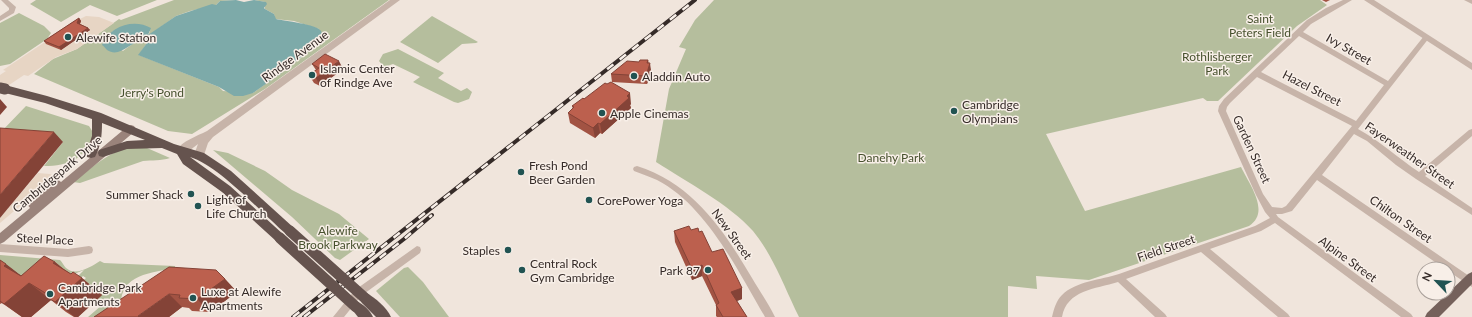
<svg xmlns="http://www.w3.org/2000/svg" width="1472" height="317" font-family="Lato,sans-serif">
  <rect width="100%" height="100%" fill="#f0e5dc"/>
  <g fill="#b5be9d">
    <path d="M 36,0 L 157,0 L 117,16 L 90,5 L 61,22 L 30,4 Z"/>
    <path d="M 174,0 L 236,0 L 220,1 L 216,5 L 190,11 L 176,16 L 148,36 L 150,31 L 113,31 L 104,40 L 123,51 C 131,45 138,38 147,43 L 139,55 L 219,87 L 223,91 L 253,93 L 301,58 L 321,37 L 319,29 L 294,21 L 275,19 L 274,14 L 265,9 L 265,2 L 254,0 L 389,0 L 265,89 L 192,134 L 168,131 L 34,74 L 53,59 L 77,49 L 119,19 L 121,20 Z"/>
    <path d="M 714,0 L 1320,0 L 1327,5 L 1297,26 L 1218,101 L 1207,101 L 1203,98 L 1046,134 L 1085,211 L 1241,167 C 1249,184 1271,212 1249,226 L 1089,280 L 1036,276 L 1037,289 L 1008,286 L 1008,317 L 799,317 C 785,289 773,255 753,231 C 729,204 687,182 656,162 L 669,89 L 686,49 L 679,47 L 695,20 Z"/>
    <path d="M 19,13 L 44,26 L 51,33 L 47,39 L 10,64 L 0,66 L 0,23 Z"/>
    <path d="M 432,16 L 478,42 L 476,43 L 462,44 L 438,63 L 400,42 Z"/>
    <path d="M 398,49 L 444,73 L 438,78 L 461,91 L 467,88 L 472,92 L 469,99 L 458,103 L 454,102 L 413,82 L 420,77 L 393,64 L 384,67 L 379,61 L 383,54 Z"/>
    <path d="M 26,106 L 89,126 L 94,134 C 85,159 69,166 44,166 L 63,142 L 0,133 Z"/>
    <path d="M 125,148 L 147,148 L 170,158 C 161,161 152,160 143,161 L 80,183 L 73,182 C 90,169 105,155 125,148 Z"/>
    <path d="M 213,150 L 228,153 L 265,171 L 292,190 L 339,214 L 369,239 L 340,260 L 335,258 L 292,217 Z"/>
    <path d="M 0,255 L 60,260 C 62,262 64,266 66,268 C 76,277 92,266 100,261 L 104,263 L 175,266 L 175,268 C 152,273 120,274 121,305 L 104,317 L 88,317 L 102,305 L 95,301 L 79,284 L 86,278 L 83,276 L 81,278 L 78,276 L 84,270 L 74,274 L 66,272 L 29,280 L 20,275 L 0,275 Z"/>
    <path d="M 408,267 L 423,282 L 449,317 L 400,317 L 376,291 L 404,268 Z"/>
  </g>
  <g fill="#e7d5c4" fill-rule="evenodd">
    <path d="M 86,16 L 99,17 L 114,23 L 77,49 L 56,57 L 28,76 L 24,75 L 0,91 L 0,75 L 6,71 L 3,70 L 78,20 ZM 80,21 L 79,26 L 90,31 L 61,50 L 47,44 Z"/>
    <path d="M 38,173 L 50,174 L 54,176 L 53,178 L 0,223 L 0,218 Z"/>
  </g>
  <path fill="#7daaa9" d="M 236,0 L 244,2 L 254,0 L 266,2 L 267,4 L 264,8 L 265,9 L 274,14 L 276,19 C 284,21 317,24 321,31 C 323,34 321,37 322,40 L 280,74 L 253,93 L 243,96 L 234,96 L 219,87 L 138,55 L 147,43 C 133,35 122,60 107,50 C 105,48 104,46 102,45 C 109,26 134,18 151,28 L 148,35 L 176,16 L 212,4 L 216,5 L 220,1 Z"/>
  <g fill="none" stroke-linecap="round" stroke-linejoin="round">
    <g fill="#c7b4a9" fill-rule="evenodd">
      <path d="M 1,0 L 8,0 L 16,7 L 14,13 L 0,21 L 0,16 L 9,10 L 9,8 Z"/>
      <path d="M 1343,0 L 1352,0 L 1311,24 L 1303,32 L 1388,81 L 1424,36 L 1428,36 L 1429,38 L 1358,129 C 1380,141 1398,158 1419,172 L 1469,130 L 1472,129 L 1472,136 L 1425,176 L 1472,208 L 1472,215 L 1416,179 L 1396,165 L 1367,141 L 1354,134 L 1322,175 L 1472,278 L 1472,287 L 1448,271 L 1448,269 L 1445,269 L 1317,180 L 1292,211 L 1282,214 L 1276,214 L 1278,217 L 1411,314 L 1413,317 L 1401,317 L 1275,223 L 1261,231 L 1210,249 L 1288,314 L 1290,317 L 1278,317 L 1201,252 L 1126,279 L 1165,314 L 1167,317 L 1155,317 L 1118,282 C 1095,289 1067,290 1062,317 L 1052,317 C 1054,309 1056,301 1062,295 C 1076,281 1101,280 1119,274 C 1164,258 1209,242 1255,226 L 1270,218 L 1265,212 L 1256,195 L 1218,111 L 1219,106 L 1224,99 L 1307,20 L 1326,8 ZM 1299,36 L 1384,85 L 1356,121 L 1261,72 ZM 1257,77 L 1352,126 L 1286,206 L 1282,208 L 1272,207 L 1263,194 L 1226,111 L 1227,107 L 1230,103 Z"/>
      <path d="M 1464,0 L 1472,0 L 1472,4 Z"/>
      <path d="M 637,166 C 693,184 723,229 752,278 C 759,290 768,303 775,317 L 765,317 C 738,271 706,205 657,180 C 650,177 642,174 634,171 L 633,169 L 634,167 Z"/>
      <path d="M 0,244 L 68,249 L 89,246 L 92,247 L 93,250 L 92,253 L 89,254 L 68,257 L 0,252 Z"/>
      <path d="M 417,246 L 420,247 L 421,250 L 420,253 L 361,296 L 344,317 L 333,317 L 355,290 Z"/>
    </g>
    <g fill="#c7b4a9" fill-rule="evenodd">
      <path d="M 390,0 L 400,0 L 213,137 L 208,143 L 203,158 L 195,158 L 194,155 L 198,144 L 185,154 L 177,154 L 176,151 C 182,141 197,136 207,131 Z"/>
      <path d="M 1364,0 L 1374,0 L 1472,63 L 1472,70 Z"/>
    </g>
    <path fill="#9a837b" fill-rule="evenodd" d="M 131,125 L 134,126 L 136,129 L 134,132 L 4,242 L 0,244 L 0,233 L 30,208 L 27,204 L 28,201 L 53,180 L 57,179 L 61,182 L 128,126 Z"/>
    <path fill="#75615b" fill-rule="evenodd" d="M 1472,272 L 1472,284 L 1439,317 L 1425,317 L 1427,313 L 1468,274 Z"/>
    <g fill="#65534e" fill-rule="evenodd">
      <path d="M 5,85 L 47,96 L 101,113 L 174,144 L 204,153 L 231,171 L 294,228 L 296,231 L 294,234 L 290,236 L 286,234 C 263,214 218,165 190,157 L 230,186 L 284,235 L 286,238 L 284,241 L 280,243 L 276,241 L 222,192 L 183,164 L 177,154 L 162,148 L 127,149 L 103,157 L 99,156 L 98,153 L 99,150 L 127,141 L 145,140 L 102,123 C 102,135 101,146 95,157 L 91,158 L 87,157 L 86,154 L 92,136 L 92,119 L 45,103 L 1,92 L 0,89 L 1,86 Z"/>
      <path d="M 366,293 C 375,297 387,308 391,317 L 376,317 L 362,303 L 360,299 L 362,295 Z"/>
      <path d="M 356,301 C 363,304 370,310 373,317 L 358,317 L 350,307 L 352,303 Z"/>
    </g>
    <defs>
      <g id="rail">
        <path d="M 293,317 L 695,0"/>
        <path d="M 304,317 L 404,239 L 432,215"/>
      </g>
    </defs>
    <use href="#rail" stroke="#352b28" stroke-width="4"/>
    <use href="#rail" stroke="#f8efe8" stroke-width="2.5" stroke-dasharray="8" stroke-linecap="butt"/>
    <g stroke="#65534e" stroke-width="11">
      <path d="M 0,88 L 5,89"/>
      <path d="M 290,231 L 366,299"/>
      <path d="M 280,238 L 356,307"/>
    </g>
  </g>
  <g fill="#a25343">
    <path d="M 1322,0 L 1330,0 L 1326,2 Z"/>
    <path d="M 79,18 L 81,21 L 80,24 L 88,28 L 90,30 L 61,50 L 46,44 L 44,41 Z"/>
    <path d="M 648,60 L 651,71 L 647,84 L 612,82 L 611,74 L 639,62 Z"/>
    <path d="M 312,64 L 343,69 L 320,86 L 314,83 L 309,75 L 316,70 Z"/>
    <path d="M 584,99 L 631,104 L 630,105 L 631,108 L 602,134 L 600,133 L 595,138 L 570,123 L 568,113 L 573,109 L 572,106 Z"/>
    <path d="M 691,230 L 699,232 L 712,252 L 742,288 L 742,299 L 737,301 L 747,317 L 717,317 L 716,316 L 716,305 L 702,276 L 692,280 L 675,242 L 674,231 Z"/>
    <path d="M 0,260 L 21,276 L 55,262 L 65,270 L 71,274 L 82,278 L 102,295 L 78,317 L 74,317 L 66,312 L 51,300 L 31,317 L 22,317 L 2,303 L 0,304 Z"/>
    <path d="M 169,267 L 225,279 L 237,292 L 210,312 L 192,311 L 189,308 L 182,307 L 169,317 Z"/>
  </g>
  <g fill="#844337">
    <path d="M 79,18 L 81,21 L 79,26 L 77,23 Z"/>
    <path d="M 88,28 L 90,30 L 61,50 L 59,47 Z"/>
    <path d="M 648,60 L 648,67 L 650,63 L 651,71 L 647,84 L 646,76 Z"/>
    <path d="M 339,61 L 343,69 L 320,86 L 316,78 Z"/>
    <path d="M 630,93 L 631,104 L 630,105 L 631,108 L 602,134 L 600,124 Z"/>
    <path d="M 0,99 L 7,107 L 0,115 Z"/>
    <path d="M 598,123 L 600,133 L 595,138 L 593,128 Z"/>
    <path d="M 54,132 L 63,142 L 0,218 L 0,195 Z"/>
    <path d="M 55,262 L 75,279 L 53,263 Z"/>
    <path d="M 6,264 L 28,281 L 4,266 Z"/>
    <path d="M 702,265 L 702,276 L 692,280 L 692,269 Z"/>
    <path d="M 82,278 L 102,295 L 78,317 L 75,317 L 55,302 Z"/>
    <path d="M 225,279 L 237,292 L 210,312 L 197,299 Z"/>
    <path d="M 29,283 L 51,300 L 31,317 L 22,317 L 4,304 Z"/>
    <path d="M 742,288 L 742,299 L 731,303 L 731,292 Z"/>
    <path d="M 169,294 L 182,307 L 169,317 L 139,317 L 138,316 Z"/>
  </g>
  <g fill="#bc604e" stroke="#844337">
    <path d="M 79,18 L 77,23 L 88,28 L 59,47 L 44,41 Z"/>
    <path d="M 325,54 L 339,61 L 316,78 L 309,75 L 319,68 L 312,64 Z"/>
    <path d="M 640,60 L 648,60 L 647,63 L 650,63 L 646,76 L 611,74 L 627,61 L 639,62 Z"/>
    <path d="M 611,82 L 630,93 L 627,96 L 629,98 L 600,124 L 598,123 L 593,128 L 568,113 L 574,107 L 572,106 L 583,98 L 584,99 L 605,83 L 607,84 Z"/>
    <path d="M 0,128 L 54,132 L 0,195 Z"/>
    <path d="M 689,226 L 691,230 L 698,228 L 699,232 L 702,231 L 712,252 L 723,249 L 742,288 L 731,292 L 747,317 L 723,317 L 716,305 L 719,303 L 702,265 L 692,269 L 674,231 Z"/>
    <path d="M 44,256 L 55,262 L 53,263 L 71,274 L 73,272 L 82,278 L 55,302 L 45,296 L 47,294 L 29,283 L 4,304 L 0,301 L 0,260 L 6,264 L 4,266 L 21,276 Z"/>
    <path d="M 169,267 L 216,270 L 225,279 L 197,299 L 179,298 L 180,295 L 169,294 L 138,316 L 139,317 L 94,317 Z"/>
  </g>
  <g fill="#215352" stroke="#f8efe8" stroke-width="1.5">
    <circle cx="68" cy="37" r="4"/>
    <circle cx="312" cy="75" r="4"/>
    <circle cx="634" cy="76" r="4"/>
    <circle cx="954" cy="111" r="4"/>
    <circle cx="602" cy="113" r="4"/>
    <circle cx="521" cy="172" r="4"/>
    <circle cx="191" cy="194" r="4"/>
    <circle cx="589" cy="200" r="4"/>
    <circle cx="198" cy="206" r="4"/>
    <circle cx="508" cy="250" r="4"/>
    <circle cx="522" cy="270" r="4"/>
    <circle cx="708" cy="270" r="4"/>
    <circle cx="50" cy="294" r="4"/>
    <circle cx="193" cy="298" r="4"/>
  </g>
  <g text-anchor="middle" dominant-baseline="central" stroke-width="3" stroke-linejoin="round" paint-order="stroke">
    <g font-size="12" fill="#47512e" stroke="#f8efe8">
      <text x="1260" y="18">Saint<tspan x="1260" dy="14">Peters Field</tspan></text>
      <text x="1217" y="56">Rothlisberger<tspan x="1217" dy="14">Park</tspan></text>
      <text x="152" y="92">Jerry's Pond</text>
      <text x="891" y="157">Danehy Park</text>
      <text x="338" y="230">Alewife<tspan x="338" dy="14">Brook Parkway</tspan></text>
    </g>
    <g font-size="12" fill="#352b28" stroke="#f8efe8" text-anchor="start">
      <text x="76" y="37">Alewife Station</text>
      <text x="320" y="68">Islamic Center<tspan x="320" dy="14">of Rindge Ave</tspan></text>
      <text x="642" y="76">Aladdin Auto</text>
      <text x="962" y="104">Cambridge<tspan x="962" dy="14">Olympians</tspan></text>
      <text x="610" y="113">Apple Cinemas</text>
      <text x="529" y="165">Fresh Pond<tspan x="529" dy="14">Beer Garden</tspan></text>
      <text x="183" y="194" text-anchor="end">Summer Shack</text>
      <text x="206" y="199">Light of<tspan x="206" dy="14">Life Church</tspan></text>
      <text x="597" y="200">CorePower Yoga</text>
      <text x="500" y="250" text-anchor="end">Staples</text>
      <text x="530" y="263">Central Rock<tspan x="530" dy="14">Gym Cambridge</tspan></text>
      <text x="700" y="270" text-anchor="end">Park 87</text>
      <text x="58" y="287">Cambridge Park<tspan x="58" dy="14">Apartments</tspan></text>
      <text x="201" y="291">Luxe at Alewife<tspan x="201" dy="14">Apartments</tspan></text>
    </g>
    <g font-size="12" fill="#352b28" stroke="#f8efe8">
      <text transform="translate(1349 49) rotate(30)">Ivy Street</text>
      <text transform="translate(295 56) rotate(-36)">Rindge Avenue</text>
      <text transform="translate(1312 88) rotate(27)">Hazel Street</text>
      <text transform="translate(1252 149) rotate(65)">Garden Street</text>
      <text transform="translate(1410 155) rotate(35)">Fayerweather Street</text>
      <text transform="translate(57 174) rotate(-40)">Cambridgepark Drive</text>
      <text transform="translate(1401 219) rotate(35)">Chilton Street</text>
      <text transform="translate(732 234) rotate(54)">New Street</text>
      <text transform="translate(45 239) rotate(3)">Steel Place</text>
      <text transform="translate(1166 248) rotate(-19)">Field Street</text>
      <text transform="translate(1348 259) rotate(36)">Alpine Street</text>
    </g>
  </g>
  <g transform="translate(1436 281) rotate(295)"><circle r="19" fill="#f8efe8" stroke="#aaa19b"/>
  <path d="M0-3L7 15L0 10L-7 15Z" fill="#215352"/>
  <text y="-6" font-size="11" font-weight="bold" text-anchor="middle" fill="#352b28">N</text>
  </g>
</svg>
